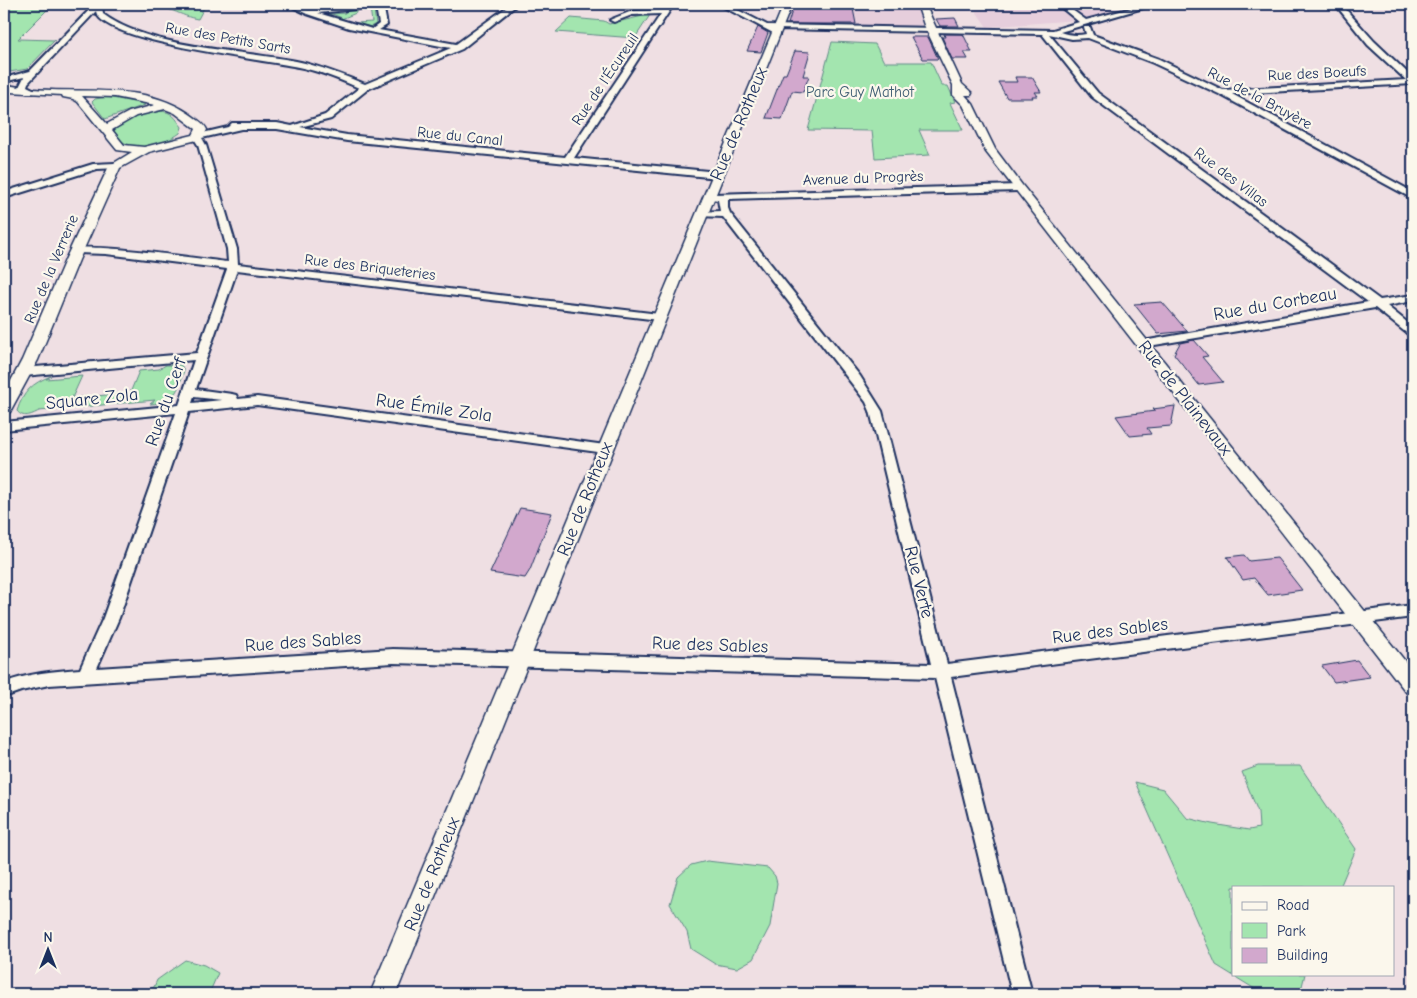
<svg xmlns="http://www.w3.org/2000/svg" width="1417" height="998" font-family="'Comic Neue',sans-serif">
  <rect width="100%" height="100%" fill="#efdfe3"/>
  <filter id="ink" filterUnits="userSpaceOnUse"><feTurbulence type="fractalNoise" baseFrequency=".02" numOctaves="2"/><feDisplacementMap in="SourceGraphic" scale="10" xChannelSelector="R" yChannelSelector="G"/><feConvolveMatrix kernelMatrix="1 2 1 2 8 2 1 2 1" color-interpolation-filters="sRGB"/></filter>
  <g filter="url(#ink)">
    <g fill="#e6cedc">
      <path d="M 879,4 L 916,4 L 922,26 L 919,28 L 793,26 L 786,22 L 791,5 L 879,6 Z"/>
      <path d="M 971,4 L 1110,4 L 1112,5 L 1107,7 L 1117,11 L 1077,20 L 987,27 Z"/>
    </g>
    <g fill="#a3e5af" stroke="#5f8a86">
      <path d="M 4,4 L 53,4 L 18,39 L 55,40 L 27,69 L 4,73 Z"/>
      <path d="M 144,4 L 206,4 L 198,19 C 181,17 166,3 148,9 Z"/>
      <path d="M 370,8 L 374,10 L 376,24 L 370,27 L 356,23 L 372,22 L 370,8 L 356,10 L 356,13 L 339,20 L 342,18 L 332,14 L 327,16 L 323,14 L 329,12 L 330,14 L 345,13 L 345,11 Z"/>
      <path d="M 647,15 L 650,15 L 635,38 L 556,32 L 571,18 L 604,21 L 609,24 Z"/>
      <path d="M 832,42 L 875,44 L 884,62 L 931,62 L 942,86 L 948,86 L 955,102 L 950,103 L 963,130 L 919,130 L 930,155 L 875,158 L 872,131 L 808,130 Z"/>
      <path d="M 107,97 L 144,104 L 145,105 L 105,119 L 92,102 L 95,99 Z"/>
      <path d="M 153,111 C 171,111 172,113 182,127 L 180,133 C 163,146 126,156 114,132 L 115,128 L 137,115 Z"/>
      <path d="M 166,365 L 181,365 L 184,370 C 178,391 175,403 150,404 L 155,400 L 39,411 C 31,415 23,419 17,411 C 23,392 32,383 51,376 L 46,379 L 82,376 L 72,398 L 130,393 L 139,371 L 159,369 Z"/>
      <path d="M 1258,766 L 1300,766 L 1356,849 L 1340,887 L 1233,887 L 1233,974 L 1305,974 L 1300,994 L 1263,994 L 1216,965 L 1135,782 L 1163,789 L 1187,818 L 1212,824 L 1249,830 L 1259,828 L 1258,812 L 1242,772 Z"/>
      <path d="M 707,861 L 768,868 L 775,876 L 777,883 L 770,926 L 753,959 L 737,968 L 715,964 L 691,949 L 687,932 L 670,904 L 678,877 L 691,865 Z"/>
      <path d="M 185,960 L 204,965 L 218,973 L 209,994 L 140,994 L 154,987 L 157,980 Z"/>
    </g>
    <g fill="#d2a8cd" stroke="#1b2f5e">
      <path d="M 794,4 L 797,6 L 797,4 L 852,4 L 856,24 L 788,24 Z"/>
      <path d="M 955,18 L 959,26 L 940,26 L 936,19 Z"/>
      <path d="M 758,27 L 768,33 L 761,52 L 747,51 Z"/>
      <path d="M 944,34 L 963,34 L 972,52 L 964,52 L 968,59 L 952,59 L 942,37 L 945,37 Z"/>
      <path d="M 911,37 L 928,37 L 938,59 L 923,59 Z"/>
      <path d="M 795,51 L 810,52 L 803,76 L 809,76 L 803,92 L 792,91 L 782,119 L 766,118 L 783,74 L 786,74 Z"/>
      <path d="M 1015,77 L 1032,77 L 1041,92 L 1035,92 L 1038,96 L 1032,96 L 1033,98 L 1007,98 L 998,82 L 1017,82 Z"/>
      <path d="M 1162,302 L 1176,318 L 1187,331 L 1158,334 L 1134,304 Z"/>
      <path d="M 1194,340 L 1208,356 L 1202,357 L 1223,382 L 1199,385 L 1174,354 L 1180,343 Z"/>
      <path d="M 1175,406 L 1171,426 L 1147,428 L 1151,434 L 1130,436 L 1116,416 L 1155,411 L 1153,409 Z"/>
      <path d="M 520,508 L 552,513 L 530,570 L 525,578 L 490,573 Z"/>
      <path d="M 1244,555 L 1249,561 L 1277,558 L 1302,590 L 1268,595 L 1254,578 L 1243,580 L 1227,557 Z"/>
      <path d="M 1357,660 L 1370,677 L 1334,682 L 1322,666 Z"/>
    </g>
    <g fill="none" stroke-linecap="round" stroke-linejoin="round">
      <defs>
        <g id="minor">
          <path d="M 95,4 L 102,4 L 103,14 C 148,48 240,50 296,61 C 320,66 342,75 365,84 L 451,48 L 349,28 L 307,14 L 286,4 L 294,4 L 309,10 L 383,4 L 387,25 L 379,30 L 456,44 L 511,4 L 518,4 L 462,49 L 368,89 L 331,119 L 300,127 L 347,135 L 565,157 L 661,14 L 632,15 L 614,22 L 610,20 L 612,19 L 632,11 L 664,10 L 668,4 L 674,4 L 574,158 L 718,172 L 723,175 L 718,178 L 347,141 L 277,129 L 241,129 L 202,138 L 206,145 L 237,249 L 238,264 L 659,314 L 665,317 L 659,320 L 237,270 L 196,389 L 232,394 L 236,395 L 238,399 L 257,397 L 605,445 L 610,446 L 612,449 L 610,452 L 605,453 L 257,405 L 189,412 L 119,618 L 97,668 L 393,649 L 931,664 L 870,411 L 866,402 L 723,217 L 698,216 L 698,212 L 720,211 L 718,200 L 711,199 L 709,197 L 714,194 L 1018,185 L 1023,188 L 1018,191 L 728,199 L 728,208 L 730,213 L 860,376 L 882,411 L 947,664 L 1413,605 L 1413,617 L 951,677 L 1032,994 L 1012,994 L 935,678 L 393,663 L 49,685 L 21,691 L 4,697 L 4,683 C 28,673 54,671 80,669 L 103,618 L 176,413 L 4,430 L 4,422 L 179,405 L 194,360 L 24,376 L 18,372 L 24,368 L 197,353 L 227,269 L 106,254 L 77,253 L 72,250 C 82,241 206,260 228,262 L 227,249 L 198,145 L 193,137 L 194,135 L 228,127 L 232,123 L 277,123 L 292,126 L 325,115 L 359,88 C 339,79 319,71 298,67 C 268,60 99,42 96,11 L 28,83 L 27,86 L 33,89 L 33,93 L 27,93 L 19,87 L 24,77 L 4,82 L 4,78 L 30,71 ZM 376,7 L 379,24 L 372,29 L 318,13 ZM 194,397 L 222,400 L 192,403 Z"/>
          <path d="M 718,4 L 726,4 L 767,25 L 1053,30 L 1079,22 L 1057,4 L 1064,4 L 1086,20 L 1147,4 L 1157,4 L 1060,32 C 1068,35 1077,36 1086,34 L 1084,27 L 1090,27 L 1093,35 L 1159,59 L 1223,90 L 1406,80 L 1368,45 L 1335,4 L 1341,4 L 1374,41 L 1413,78 L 1413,84 L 1232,94 L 1413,192 L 1413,199 L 1219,94 L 1153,63 L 1088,38 L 1072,39 L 1049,34 L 1098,93 L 1380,300 L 1413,295 L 1413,301 L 1387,306 L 1413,327 L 1413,336 L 1409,335 L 1375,308 L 1143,347 L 1139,346 L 1137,344 L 1139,342 L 1143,341 L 1368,302 L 1092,97 L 1042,34 L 775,29 L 777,31 L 773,33 Z"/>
          <path d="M 115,163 L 120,166 L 118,168 L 97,169 L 4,198 L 4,192 L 93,164 Z"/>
        </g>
        <g id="tertiary">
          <path d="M 784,4 L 792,4 L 396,994 L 370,994 Z"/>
          <path d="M 917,4 L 925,4 L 962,84 L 972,93 L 971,95 L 965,95 L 973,104 L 995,149 L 1022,185 L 1413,671 L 1413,695 L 1406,692 L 986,152 L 963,105 L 953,95 L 953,85 L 924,25 Z"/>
          <path d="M 4,84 C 66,100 139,75 194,117 C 199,121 205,124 207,130 L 201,139 L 149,152 L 120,168 L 79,260 L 38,360 L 12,408 L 10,412 L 4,413 L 4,394 L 22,360 L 65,260 L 109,166 L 132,152 L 117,150 L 78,102 L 73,99 L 63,97 L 62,95 L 10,92 L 4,90 ZM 82,96 L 115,97 L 155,105 L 129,112 L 107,124 ZM 165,109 L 175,113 L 196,129 L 193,135 L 144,147 L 124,145 L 112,130 L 136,116 Z"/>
        </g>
      </defs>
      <use href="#minor" stroke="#1b2f5e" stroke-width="4"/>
      <use href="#tertiary" stroke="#1b2f5e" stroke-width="3"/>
      <use href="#minor" fill="#fbf7ec" fill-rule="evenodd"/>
      <use href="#tertiary" fill="#fbf7ec" fill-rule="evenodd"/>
    </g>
  </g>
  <g text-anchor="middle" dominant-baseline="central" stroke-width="4.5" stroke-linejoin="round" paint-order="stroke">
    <g font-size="15" fill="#1b2f5e" stroke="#fbf7ec">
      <text transform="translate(228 38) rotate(10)">Rue des Petits Sarts</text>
      <text transform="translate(1317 73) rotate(-3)">Rue des Boeufs</text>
      <text transform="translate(605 79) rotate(-56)">Rue de l'Écureuil</text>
      <text transform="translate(1260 98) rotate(28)">Rue de la Bruyère</text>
      <text transform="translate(460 136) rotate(6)">Rue du Canal</text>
      <text transform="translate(1231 177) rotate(37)">Rue des Villas</text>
      <text transform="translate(863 178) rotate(-2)">Avenue du Progrès</text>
      <text transform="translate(370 267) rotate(7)">Rue des Briqueteries</text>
      <text transform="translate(51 269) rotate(-67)">Rue de la Verrerie</text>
    </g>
    <g font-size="15" fill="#3d5c72" stroke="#fbf7ec">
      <text x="860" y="92">Parc Guy Mathot</text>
    </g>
    <g font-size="18" fill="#1b2f5e" stroke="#fbf7ec">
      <text transform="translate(739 124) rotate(-67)">Rue de Rotheux</text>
      <text transform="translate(1275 304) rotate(-10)">Rue du Corbeau</text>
      <text transform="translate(1185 398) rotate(52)">Rue de Plainevaux</text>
      <text transform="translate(92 399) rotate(-6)">Square Zola</text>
      <text transform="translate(166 402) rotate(-71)">Rue du Cerf</text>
      <text transform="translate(434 408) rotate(8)">Rue Émile Zola</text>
      <text transform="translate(585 499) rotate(-68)">Rue de Rotheux</text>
      <text transform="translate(919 582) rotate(76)">Rue Verte</text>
      <text transform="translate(1110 631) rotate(-7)">Rue des Sables</text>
      <text transform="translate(303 642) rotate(-4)">Rue des Sables</text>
      <text transform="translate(710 645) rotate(2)">Rue des Sables</text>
      <text transform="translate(432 874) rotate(-68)">Rue de Rotheux</text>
    </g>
  </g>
  <rect width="1417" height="998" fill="none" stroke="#fbf7ec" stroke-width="20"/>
  <rect x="10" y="10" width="1397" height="978" fill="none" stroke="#1b2f5e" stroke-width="2" filter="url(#ink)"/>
  <rect x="1232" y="886" width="162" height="90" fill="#fbf7ec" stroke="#a1a7b3"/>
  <rect x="1242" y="902" width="25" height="8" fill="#fbf7ec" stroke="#a1a7b3"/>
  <text x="1277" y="910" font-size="15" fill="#1b2f5e">Road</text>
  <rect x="1242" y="923" width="25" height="15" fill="#a3e5af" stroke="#a1a7b3"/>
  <text x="1277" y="936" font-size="15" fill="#1b2f5e">Park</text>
  <rect x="1242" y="948" width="25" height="15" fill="#d2a8cd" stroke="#a1a7b3"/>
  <text x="1277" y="960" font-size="15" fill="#1b2f5e">Building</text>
  <g transform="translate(48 950)" stroke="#fbf7ec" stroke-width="4" paint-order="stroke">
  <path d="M0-4L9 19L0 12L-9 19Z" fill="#1b2f5e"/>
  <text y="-8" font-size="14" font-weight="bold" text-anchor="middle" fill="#1b2f5e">N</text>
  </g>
</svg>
